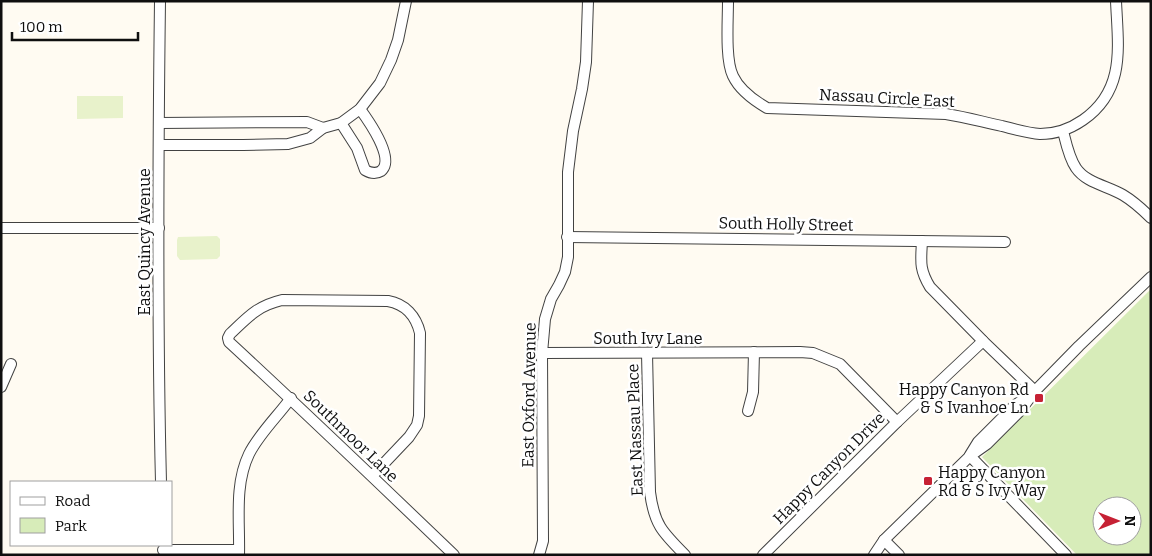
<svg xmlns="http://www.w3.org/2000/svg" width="1152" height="556" font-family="Bitter,serif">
  <rect width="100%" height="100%" fill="#fffbf2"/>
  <path fill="#d7ecb9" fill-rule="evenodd" d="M 1151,289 L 1151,555 L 1077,555 L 982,457 ZM 1102,506 L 1132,506 L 1132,536 L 1102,536 Z"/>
  <g fill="#e8f2cb">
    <path d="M 77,96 L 123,96 L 123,118 L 77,119 Z"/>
    <path d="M 217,236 L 220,239 L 220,256 L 217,259 L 180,260 L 177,256 L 177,240 L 178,237 Z"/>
  </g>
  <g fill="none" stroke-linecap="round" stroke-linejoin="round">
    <defs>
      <g id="minor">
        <path d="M 160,1 C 158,161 157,322 161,482"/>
        <path d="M 728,1 C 728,21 725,60 733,76 C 739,89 755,101 767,108 L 946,114 C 965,117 983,122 1002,126 C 1014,129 1027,133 1040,134 C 1056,134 1070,129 1083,120 C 1126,90 1118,47 1116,1"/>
        <path d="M 159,123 L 307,122 L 323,128"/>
        <path d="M 341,123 L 357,148 L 365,170 C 370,173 376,174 381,171 C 396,159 368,120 360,109"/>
        <path d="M 1063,131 C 1066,143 1069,158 1076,168 C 1086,183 1108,186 1123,195 C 1133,201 1142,209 1151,218"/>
        <path d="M 159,145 L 243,145 L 288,144 L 310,138 L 323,128 L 341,123 L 360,109 L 380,83 L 391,60 L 398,40 L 406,1"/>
        <path d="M 1,228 L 159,228"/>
        <path d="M 567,237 L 1005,242"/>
        <path d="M 922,241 C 921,261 919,269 930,287 L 983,341 L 1035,391"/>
        <path d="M 542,353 L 800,352 L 813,353 L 840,364 L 897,422"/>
        <path d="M 647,353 L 650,492 C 654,524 662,532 685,555"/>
        <path d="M 1,387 L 11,364"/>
        <path d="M 748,411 L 753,392 L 754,352"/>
        <path d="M 970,455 L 978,442 L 1014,406 L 1028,396"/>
        <path d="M 970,456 L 1066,555"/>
        <path d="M 372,476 L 409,437 L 417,425 L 419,416 L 420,333 C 416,316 405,304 388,301 L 282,300 C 257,306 248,317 230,334 L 228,338 L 229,342 C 305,412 380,484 454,555"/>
        <path d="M 884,540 L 899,555"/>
        <path d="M 163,550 L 239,550"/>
        <path d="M 239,555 C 240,522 234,485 249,454 C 259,434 277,417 291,398"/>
        <path d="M 539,555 L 543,541 L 542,353 L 545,319 L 551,299 L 559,285 L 565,272 L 568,257 L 568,172 L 573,131 L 582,89 L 586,62 L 588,1"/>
        <path d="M 763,555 L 897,422 L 983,341"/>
        <path d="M 874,555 L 884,540 L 970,456 L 987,444 L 1020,411 L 1035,391 L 1079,346 L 1151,277"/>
      </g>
    </defs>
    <use href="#minor" stroke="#424242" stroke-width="12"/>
    <use href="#minor" stroke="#fff" stroke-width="10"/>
  </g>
  <g fill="#c62134" stroke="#fff" stroke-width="2">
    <rect x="1034" y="393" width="10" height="10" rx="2.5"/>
    <rect x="923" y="476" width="10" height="10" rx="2.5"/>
  </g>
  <g text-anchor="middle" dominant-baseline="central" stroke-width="5" stroke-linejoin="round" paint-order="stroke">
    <g font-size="16" fill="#0f0f0f" stroke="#fff">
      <text transform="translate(887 98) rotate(3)">Nassau Circle East</text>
      <text transform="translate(786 224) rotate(1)">South Holly Street</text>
      <text transform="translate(144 242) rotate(-90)">East Quincy Avenue</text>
      <text x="648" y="338">South Ivy Lane</text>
      <text transform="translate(529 395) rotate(-89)">East Oxford Avenue</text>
      <text transform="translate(635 430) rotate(-92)">East Nassau Place</text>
      <text transform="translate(351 436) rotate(44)">Southmoor Lane</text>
      <text transform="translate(829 468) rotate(-45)">Happy Canyon Drive</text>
    </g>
    <g font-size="16" fill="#0f0f0f" stroke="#fff" text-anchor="end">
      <text x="1029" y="389">Happy Canyon Rd<tspan x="1029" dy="18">&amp; S Ivanhoe Ln</tspan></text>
      <text x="938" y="472" text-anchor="start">Happy Canyon<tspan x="938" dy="18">Rd &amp; S Ivy Way</tspan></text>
    </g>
  </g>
  <rect width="1152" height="556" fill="none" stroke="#0f0f0f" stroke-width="5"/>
  <rect x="10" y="481" width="162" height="65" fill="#ffffff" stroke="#9f9f9f"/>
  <rect x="20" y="497" width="25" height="8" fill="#ffffff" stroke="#9f9f9f"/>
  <text x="55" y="506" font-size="15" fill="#0f0f0f">Road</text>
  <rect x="20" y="518" width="25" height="15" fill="#d7ecb9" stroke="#9f9f9f"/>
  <text x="55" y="531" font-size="15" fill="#0f0f0f">Park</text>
  <g transform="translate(1117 521) rotate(90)"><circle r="24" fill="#ffffff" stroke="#9f9f9f"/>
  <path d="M0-4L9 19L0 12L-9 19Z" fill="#c62134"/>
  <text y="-8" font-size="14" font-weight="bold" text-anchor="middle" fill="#0f0f0f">N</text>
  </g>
  <path d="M12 32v8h126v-8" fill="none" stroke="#0f0f0f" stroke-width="2.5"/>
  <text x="20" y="32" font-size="15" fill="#0f0f0f" stroke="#ffffff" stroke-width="4" paint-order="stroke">100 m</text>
</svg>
